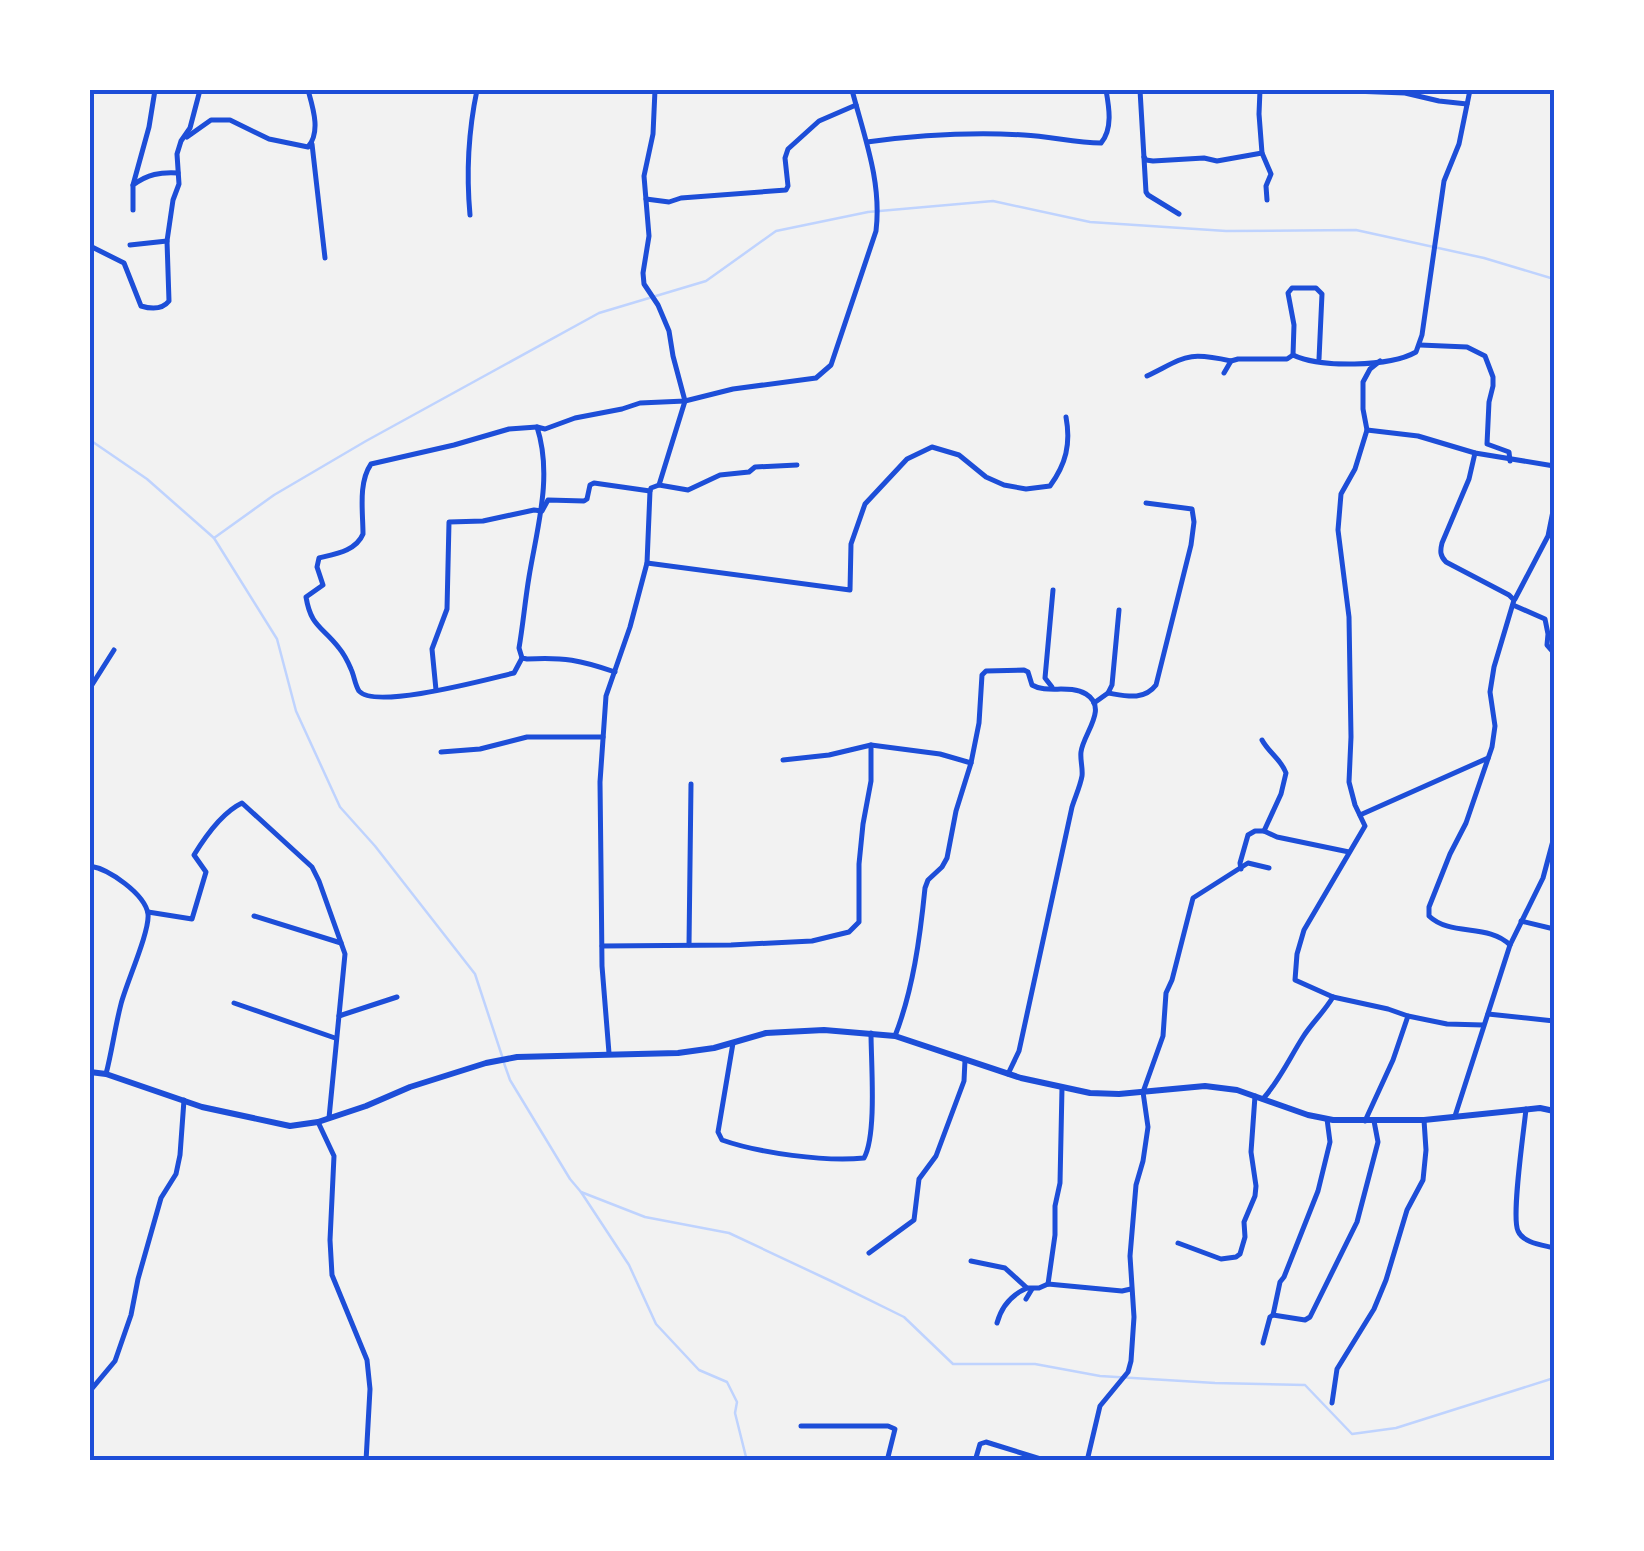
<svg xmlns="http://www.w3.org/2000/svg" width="1644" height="1551" font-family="'Noto Sans',sans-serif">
  <rect width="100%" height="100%" fill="#f2f2f2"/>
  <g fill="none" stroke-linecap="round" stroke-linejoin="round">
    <g stroke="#bfd3fe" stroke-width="2.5">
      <path d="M 90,440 L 147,479 L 214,538 L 277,639 L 296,711 L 340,807 L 375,846 L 475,974 L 502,1056"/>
      <path d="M 214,538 L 274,495 L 366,441 L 599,313 L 706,281 L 776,231 L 868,212 L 993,201 L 1090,222 L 1226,231 L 1356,230 L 1484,258 L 1554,279"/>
      <path d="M 504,1063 L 510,1080 L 570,1179 L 581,1192 L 645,1217 L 729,1233 L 831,1281 L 904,1317 L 953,1364 L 1035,1364 L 1100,1376 L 1215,1383 L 1305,1385 L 1352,1434 L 1396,1428 L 1554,1378"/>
      <path d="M 581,1192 L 629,1265 L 656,1324 L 699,1370 L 727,1382 L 737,1402 L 735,1413 L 747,1461"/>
    </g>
    <g stroke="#1d4ed8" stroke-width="5">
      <path d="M 1140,90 L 1146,192 L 1148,195 L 1179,214"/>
      <path d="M 1260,90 L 1259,114 L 1262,153 L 1271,174 L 1266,186 L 1267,200"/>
      <path d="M 1326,90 L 1405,93 L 1439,101 L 1467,104"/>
      <path d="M 187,137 L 211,120 L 230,120 L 269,139 L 308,147 C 321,132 313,108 308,90"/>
      <path d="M 867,142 C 919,135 971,132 1024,135 C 1050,136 1075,143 1101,143 C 1113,129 1109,107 1106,90"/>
      <path d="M 312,144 L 325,258"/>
      <path d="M 1144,157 L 1146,160 L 1153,161 L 1204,158 L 1217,161 L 1262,153"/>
      <path d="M 133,185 L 149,127 L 155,90"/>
      <path d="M 646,199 L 669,202 L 681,198 L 786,190 L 788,186 L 785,158 L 788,149 L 819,121 L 856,105"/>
      <path d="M 133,210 L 133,185 C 148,174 160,172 178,173"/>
      <path d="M 470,215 C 466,171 468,133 477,90"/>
      <path d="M 130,245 L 167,241"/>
      <path d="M 90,246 L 124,263 L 141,306 C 151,309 162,310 169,301 L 167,241 L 173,200 L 179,184 L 177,154 L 181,141 L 190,128 L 200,90"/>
      <path d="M 1420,345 L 1467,347 L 1485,356 L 1493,377 L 1493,386 L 1489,402 L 1487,444 L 1509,452 L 1510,461"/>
      <path d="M 1293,355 L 1294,325 L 1288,293 L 1292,288 L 1316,288 L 1322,294 L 1319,359"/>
      <path d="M 1380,361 L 1370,369 L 1363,382 L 1363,409 L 1367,430 L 1355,469 L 1341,494 L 1338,530 L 1349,617 L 1351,737 L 1349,782 L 1355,805 L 1365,826 L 1304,930 L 1297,954 L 1295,980 L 1333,997 L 1388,1009 L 1408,1016 L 1447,1024 L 1483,1025"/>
      <path d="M 1224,373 L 1231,361 L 1238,359 L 1287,359 L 1293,355 C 1319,368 1390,367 1416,352 L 1422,335 L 1444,181 L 1459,144 L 1470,90"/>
      <path d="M 1147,376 C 1186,357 1186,351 1231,361"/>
      <path d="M 1367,430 L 1418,436 L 1475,453 L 1554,466"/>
      <path d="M 1475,453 L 1469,479 L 1442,543 C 1440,551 1440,556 1446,562 L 1509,595 L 1514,600 L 1494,667 L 1490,692 L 1495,726 L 1492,747 L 1466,823 L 1450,854 L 1429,907 L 1429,916 C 1451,937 1488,923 1510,945"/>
      <path d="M 659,485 L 688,490 L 720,475 L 749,472 L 755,467 L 797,465"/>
      <path d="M 647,563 L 850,590 L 851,544 L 865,504 L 907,459 L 932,447 L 959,455 L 986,477 L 1004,485 L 1026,489 L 1050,486 C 1066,464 1071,444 1066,417"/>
      <path d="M 1515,599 L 1548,536 L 1554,506"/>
      <path d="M 1513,605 L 1545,619 L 1548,634 L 1547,645 L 1554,653"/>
      <path d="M 522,658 L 514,673 C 488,679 375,710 359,691 C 355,685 354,675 351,669 C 348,662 344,654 339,648 C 322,626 311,627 306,597 L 323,585 L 317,567 L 319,558 C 335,554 356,551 363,534 C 363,512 358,483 371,464 L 454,445 L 509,429 L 537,427"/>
      <path d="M 615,672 C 580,660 564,657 527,659 L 522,658 L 519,648 C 523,625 525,601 529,577 C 537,528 553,476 537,427 L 545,429 L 575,418 L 622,409 L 640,403 L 685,401 L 733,389 L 816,378 L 831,365 L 876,231 C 882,182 864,136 852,90"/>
      <path d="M 1052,687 L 1045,678 L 1053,590"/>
      <path d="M 90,688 L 114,650"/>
      <path d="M 436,690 L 432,649 L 447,609 L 449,522 L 483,521 L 534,510 L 542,511 L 548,500 L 584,501 L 587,499 L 590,485 L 594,483 L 650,491 L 651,488 L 659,485 L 685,401 L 673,356 L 669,331 L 658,305 L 644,284 L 643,273 L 649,236 L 644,176 L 653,134 L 655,90"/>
      <path d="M 1108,693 C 1126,696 1144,701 1156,685 L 1191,545 L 1194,522 L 1192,509 L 1146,503"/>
      <path d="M 1094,703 L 1108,693 L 1112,685 L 1119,610"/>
      <path d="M 1262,740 C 1269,753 1281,759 1286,773 L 1281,794 L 1264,831"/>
      <path d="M 441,752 L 480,749 L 527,737 L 603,737"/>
      <path d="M 783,760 L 829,755 L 871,745 L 940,754 L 971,763"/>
      <path d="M 1360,815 L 1488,758"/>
      <path d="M 90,866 C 109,869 145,894 148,914 C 150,931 126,984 121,1004 C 115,1027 112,1051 106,1074"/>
      <path d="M 1241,869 L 1240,863 L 1248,835 L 1255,831 L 1264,831 L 1277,837 L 1349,852"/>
      <path d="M 148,912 L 192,919 L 206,872 L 194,855 C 205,837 223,812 242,803 L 312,867 L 319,881 L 345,954 L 329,1118"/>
      <path d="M 254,916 L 341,943"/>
      <path d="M 1521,921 L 1554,929"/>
      <path d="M 689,945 L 691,784"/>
      <path d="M 602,946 L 731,945 L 812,941 L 849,932 L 859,922 L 859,864 L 863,824 L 871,781 L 871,745"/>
      <path d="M 234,1003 L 335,1038"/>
      <path d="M 1488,1014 L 1554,1021"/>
      <path d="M 339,1016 L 397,997"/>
      <path d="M 895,1036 C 913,990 920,938 925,888 L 928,880 L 942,867 L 947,858 L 956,811 L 971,763 L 979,723 L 982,675 L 986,671 L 1024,670 L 1028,672 L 1032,685 C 1047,694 1069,684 1086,694 C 1109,708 1083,734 1081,752 C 1080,760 1083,768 1082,776 C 1080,787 1075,797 1072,807 L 1019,1051 L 1008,1074"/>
      <path d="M 733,1043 L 718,1132 L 722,1140 C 759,1153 825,1162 864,1158 C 877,1135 871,1062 871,1033"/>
      <path d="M 609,1053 L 602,966 L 601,868 L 600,782 L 606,696 L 630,627 L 647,563 L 650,491"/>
      <path d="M 1263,1099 C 1281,1078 1289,1059 1303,1037 C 1312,1023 1324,1012 1333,997"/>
      <path d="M 1526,1109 C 1524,1130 1511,1217 1518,1231 C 1523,1243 1543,1245 1554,1248"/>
      <path d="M 1455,1116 L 1510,945 L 1543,878 L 1554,837"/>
      <path d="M 1365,1121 L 1393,1060 L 1408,1016"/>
      <path d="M 318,1122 L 334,1156 L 330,1240 L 332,1275 L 367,1360 L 370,1389 L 366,1461"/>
      <path d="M 1178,1243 L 1221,1259 L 1236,1257 L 1240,1254 L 1245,1237 L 1244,1222 L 1255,1196 L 1256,1186 L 1251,1152 L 1255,1096"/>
      <path d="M 869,1253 L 914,1220 L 919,1179 L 936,1156 L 964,1081 L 965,1060"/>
      <path d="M 971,1261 L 1005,1268 L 1027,1288 L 1039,1288 L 1048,1284 L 1122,1291 L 1131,1289"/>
      <path d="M 1048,1284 L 1055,1235 L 1055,1206 L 1060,1183 L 1062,1088"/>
      <path d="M 1026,1299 L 1032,1289"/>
      <path d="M 1273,1315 L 1280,1282 L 1284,1277 L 1318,1191 L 1330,1142 L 1327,1119"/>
      <path d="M 997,1323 C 1001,1308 1011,1295 1027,1288"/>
      <path d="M 1263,1343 L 1270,1317 L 1273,1315 L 1305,1320 L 1310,1317 L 1357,1222 L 1378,1142 L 1374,1121"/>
      <path d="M 90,1391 L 115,1361 L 131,1315 L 138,1279 L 161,1198 L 176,1174 L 180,1155 L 184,1100"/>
      <path d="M 1332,1403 L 1337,1369 L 1374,1309 L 1386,1280 L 1407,1210 L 1423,1180 L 1426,1150 L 1424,1120"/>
      <path d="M 801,1426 L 888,1426 L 895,1429 L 887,1461"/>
      <path d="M 975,1461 L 980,1444 L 986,1442 L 1047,1461"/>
      <path d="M 1087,1461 L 1100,1406 L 1128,1372 L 1131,1361 L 1134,1317 L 1130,1256 L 1136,1185 L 1143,1161 L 1148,1127 L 1143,1092 L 1163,1036 L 1166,993 L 1172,980 L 1193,898 L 1248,863 L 1269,868"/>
    </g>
    <path stroke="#1d4ed8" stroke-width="6" d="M 90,1072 L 106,1074 L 202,1107 L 290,1126 L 318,1122 L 366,1106 L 410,1087 L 486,1063 L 517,1057 L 678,1053 L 714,1048 L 766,1033 L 824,1030 L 895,1036 L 1021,1078 L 1090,1093 L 1119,1094 L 1205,1086 L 1237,1090 L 1308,1115 L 1333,1120 L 1424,1120 L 1540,1108 L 1554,1111"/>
  </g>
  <rect width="1644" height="1551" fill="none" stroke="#ffffff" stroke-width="185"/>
  <rect x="92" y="92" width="1460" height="1366" fill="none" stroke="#1d4ed8" stroke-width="4"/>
</svg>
